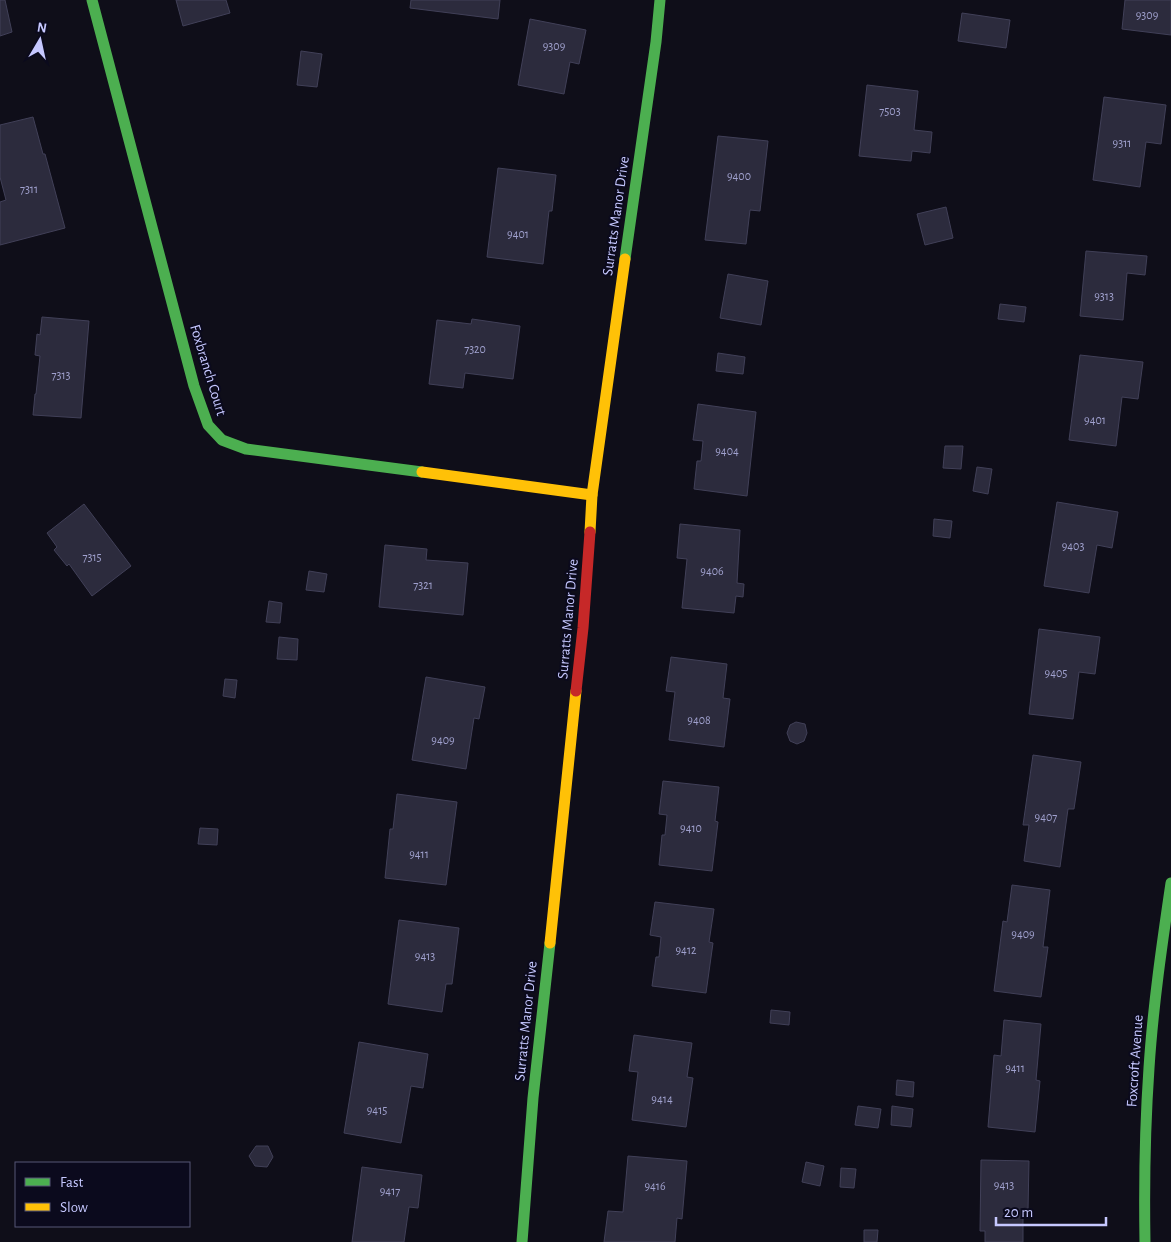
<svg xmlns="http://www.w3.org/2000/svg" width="1171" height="1242" font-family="'Alegreya Sans',sans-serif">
  <rect width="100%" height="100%" fill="#0f0e19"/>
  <g fill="#2c2b3d" stroke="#414058">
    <path d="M 0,0 L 5,0 L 12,32 L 0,36 Z"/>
    <path d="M 176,0 L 226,0 L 230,13 L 183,26 Z"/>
    <path d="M 411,0 L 500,0 L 498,19 L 410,8 Z"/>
    <path d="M 1125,0 L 1171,0 L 1171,35 L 1122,29 Z"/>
    <path d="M 962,13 L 1010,20 L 1006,48 L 958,41 Z"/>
    <path d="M 530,19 L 586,30 L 579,64 L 570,62 L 564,94 L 518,85 Z"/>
    <path d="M 301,51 L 322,54 L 317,87 L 297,85 Z"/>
    <path d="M 867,85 L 918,91 L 914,130 L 932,132 L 930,153 L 912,151 L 911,161 L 859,156 Z"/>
    <path d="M 1104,97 L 1166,105 L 1161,144 L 1146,142 L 1140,187 L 1093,180 Z"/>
    <path d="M 33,117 L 43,154 L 45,154 L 65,228 L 0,245 L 0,202 L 6,200 L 0,177 L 0,125 Z"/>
    <path d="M 718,136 L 768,141 L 760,211 L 750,210 L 746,244 L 705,240 Z"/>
    <path d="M 498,168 L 556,175 L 552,211 L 549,211 L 543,264 L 487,257 Z"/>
    <path d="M 946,207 L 953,238 L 925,245 L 917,214 Z"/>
    <path d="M 1086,251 L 1147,256 L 1145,275 L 1127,273 L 1123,320 L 1080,316 Z"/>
    <path d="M 728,274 L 768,281 L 761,325 L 720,318 Z"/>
    <path d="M 1000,304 L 1026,307 L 1024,322 L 998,319 Z"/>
    <path d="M 42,317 L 89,321 L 81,418 L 33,415 L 35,394 L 36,394 L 40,356 L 35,355 L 37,334 L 40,335 Z"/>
    <path d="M 472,319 L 520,326 L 513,379 L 465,373 L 463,388 L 429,384 L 437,320 L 471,324 Z"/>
    <path d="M 718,353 L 745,357 L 743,374 L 716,371 Z"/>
    <path d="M 1080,355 L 1143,362 L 1138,399 L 1122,397 L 1116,446 L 1069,440 Z"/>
    <path d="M 698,404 L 756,412 L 747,496 L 694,489 L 697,461 L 701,461 L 703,441 L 693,440 Z"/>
    <path d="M 945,446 L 963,446 L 961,469 L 943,468 Z"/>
    <path d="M 977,467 L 992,469 L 988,494 L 973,491 Z"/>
    <path d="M 1057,502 L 1118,512 L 1112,548 L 1097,545 L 1089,593 L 1044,586 Z"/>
    <path d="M 84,504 L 131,566 L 92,596 L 69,564 L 67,566 L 54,550 L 57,547 L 47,533 Z"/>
    <path d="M 934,519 L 952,521 L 950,538 L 933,536 Z"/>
    <path d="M 680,524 L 740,530 L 737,583 L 744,584 L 743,597 L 736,596 L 734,613 L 682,608 L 687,559 L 677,558 Z"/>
    <path d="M 385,545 L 427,549 L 426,560 L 468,563 L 463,615 L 379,607 Z"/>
    <path d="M 309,571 L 327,574 L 324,592 L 306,590 Z"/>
    <path d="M 269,601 L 282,603 L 280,623 L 266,622 Z"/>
    <path d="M 1039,629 L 1100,637 L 1095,674 L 1079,672 L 1073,719 L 1029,714 Z"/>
    <path d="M 279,637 L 298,639 L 297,660 L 277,659 Z"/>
    <path d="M 671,657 L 727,664 L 723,698 L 730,699 L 724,747 L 669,740 L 675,692 L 666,691 Z"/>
    <path d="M 426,677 L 485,687 L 479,719 L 474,718 L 466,769 L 412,760 Z"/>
    <path d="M 225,679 L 237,680 L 235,698 L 223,696 Z"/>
    <path d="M 796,722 L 805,724 L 807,733 L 804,741 L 797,744 L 790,741 L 787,733 L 790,725 Z"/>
    <path d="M 1033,755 L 1081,762 L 1074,809 L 1068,809 L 1060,867 L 1024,861 L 1029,825 L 1023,825 Z"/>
    <path d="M 663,781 L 719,787 L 715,821 L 718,822 L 712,871 L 659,865 L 662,835 L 665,835 L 667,815 L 659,814 Z"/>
    <path d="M 397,794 L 457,802 L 446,885 L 385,878 L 390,829 L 393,829 Z"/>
    <path d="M 200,828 L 218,829 L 217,845 L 198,844 Z"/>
    <path d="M 1012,885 L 1050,890 L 1043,947 L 1048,947 L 1041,997 L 994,991 L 1003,921 L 1007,922 Z"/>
    <path d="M 655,902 L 714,909 L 709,942 L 713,943 L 706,993 L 652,986 L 656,957 L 659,957 L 661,937 L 650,935 Z"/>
    <path d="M 399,920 L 459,928 L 452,984 L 446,984 L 442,1012 L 388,1004 Z"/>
    <path d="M 771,1010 L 790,1012 L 789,1025 L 770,1023 Z"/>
    <path d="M 1004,1020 L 1041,1024 L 1036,1080 L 1040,1081 L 1035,1132 L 988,1127 L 994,1055 L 1001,1056 Z"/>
    <path d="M 634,1035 L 692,1043 L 687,1077 L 693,1078 L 686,1127 L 632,1120 L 638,1072 L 629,1071 Z"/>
    <path d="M 359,1042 L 428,1054 L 423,1088 L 411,1086 L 401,1143 L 344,1133 Z"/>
    <path d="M 897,1080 L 914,1082 L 913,1097 L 896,1095 Z"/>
    <path d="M 858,1106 L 881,1109 L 878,1128 L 855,1125 Z"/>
    <path d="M 892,1106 L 913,1109 L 911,1127 L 891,1125 Z"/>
    <path d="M 256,1146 L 268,1146 L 273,1157 L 267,1167 L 255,1166 L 249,1156 Z"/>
    <path d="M 628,1156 L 687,1161 L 682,1219 L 677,1218 L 675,1242 L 604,1242 L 608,1211 L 623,1212 Z"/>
    <path d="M 981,1160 L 1029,1161 L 1028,1210 L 1023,1210 L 1023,1242 L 985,1242 L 985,1231 L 980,1231 Z"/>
    <path d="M 806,1162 L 824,1166 L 820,1186 L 802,1182 Z"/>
    <path d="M 362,1167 L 422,1175 L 418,1208 L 409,1207 L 404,1242 L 352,1242 Z"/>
    <path d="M 841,1168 L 856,1169 L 854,1188 L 840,1187 Z"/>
    <path d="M 864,1230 L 878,1230 L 877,1242 L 864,1242 Z"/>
  </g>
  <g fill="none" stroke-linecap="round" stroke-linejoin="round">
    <g stroke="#4caf50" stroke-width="11">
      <path d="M 92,0 L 194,386 L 208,425 L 222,440 L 246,449 L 422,472"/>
      <path d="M 625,259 L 656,42 L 660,0"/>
      <path d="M 522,1242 L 533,1098 L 550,943"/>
      <path d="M 1145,1242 C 1144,1184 1145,1126 1149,1068 C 1153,1006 1162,944 1171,883"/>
    </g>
    <g stroke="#ffc107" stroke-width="11">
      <path d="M 422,472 L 592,495"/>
      <path d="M 590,532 L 592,495 L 625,259"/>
      <path d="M 550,943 L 576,691"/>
    </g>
    <path stroke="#c62828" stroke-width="11" d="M 576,691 L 583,628 L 590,532"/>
  </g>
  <g text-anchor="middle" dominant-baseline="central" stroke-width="4" stroke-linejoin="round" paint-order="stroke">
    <g font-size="12" fill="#a0a1ce">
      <text x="1147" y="15">9309</text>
      <text x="554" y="46">9309</text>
      <text x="890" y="111">7503</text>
      <text x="1122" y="143">9311</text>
      <text x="739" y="176">9400</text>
      <text x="29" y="189">7311</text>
      <text x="518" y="234">9401</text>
      <text x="1104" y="296">9313</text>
      <text x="475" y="349">7320</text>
      <text x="61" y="375">7313</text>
      <text x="1095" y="420">9401</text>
      <text x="727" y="451">9404</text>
      <text x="1073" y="546">9403</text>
      <text x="92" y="557">7315</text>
      <text x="712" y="571">9406</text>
      <text x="423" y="585">7321</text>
      <text x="1056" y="673">9405</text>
      <text x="699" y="720">9408</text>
      <text x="443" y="740">9409</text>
      <text x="1046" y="817">9407</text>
      <text x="691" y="828">9410</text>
      <text x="419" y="854">9411</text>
      <text x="1023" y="934">9409</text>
      <text x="686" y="950">9412</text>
      <text x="425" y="956">9413</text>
      <text x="1015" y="1068">9411</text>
      <text x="662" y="1099">9414</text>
      <text x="377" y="1110">9415</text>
      <text x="1004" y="1185">9413</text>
      <text x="655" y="1186">9416</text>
      <text x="390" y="1191">9417</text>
    </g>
    <g font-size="15" fill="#c6c8ff" stroke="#0b0a1d">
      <text transform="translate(616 216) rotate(-82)">Surratts Manor Drive</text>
      <text transform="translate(208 370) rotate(73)">Foxbranch Court</text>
      <text transform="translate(568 619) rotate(-85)">Surratts Manor Drive</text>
      <text transform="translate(526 1021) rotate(-84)">Surratts Manor Drive</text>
      <text transform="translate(1135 1061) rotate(-86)">Foxcroft Avenue</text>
    </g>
  </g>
  <rect x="15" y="1162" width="175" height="65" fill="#0b0a1d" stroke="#565677"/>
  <rect x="25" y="1178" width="25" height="8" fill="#4caf50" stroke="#565677"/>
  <text x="60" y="1187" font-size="15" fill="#c6c8ff">Fast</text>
  <rect x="25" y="1203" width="25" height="8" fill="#ffc107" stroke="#565677"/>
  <text x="60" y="1212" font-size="15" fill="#c6c8ff">Slow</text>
  <g transform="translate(40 40) rotate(9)" stroke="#0b0a1d" stroke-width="4" paint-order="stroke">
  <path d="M0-4L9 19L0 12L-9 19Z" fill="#c6c8ff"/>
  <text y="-8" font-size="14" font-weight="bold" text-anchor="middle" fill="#c6c8ff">N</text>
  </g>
  <path d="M996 1217v8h110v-8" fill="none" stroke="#c6c8ff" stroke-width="2.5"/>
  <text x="1004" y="1217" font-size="15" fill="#c6c8ff" stroke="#0b0a1d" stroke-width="4" paint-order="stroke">20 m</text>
</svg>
